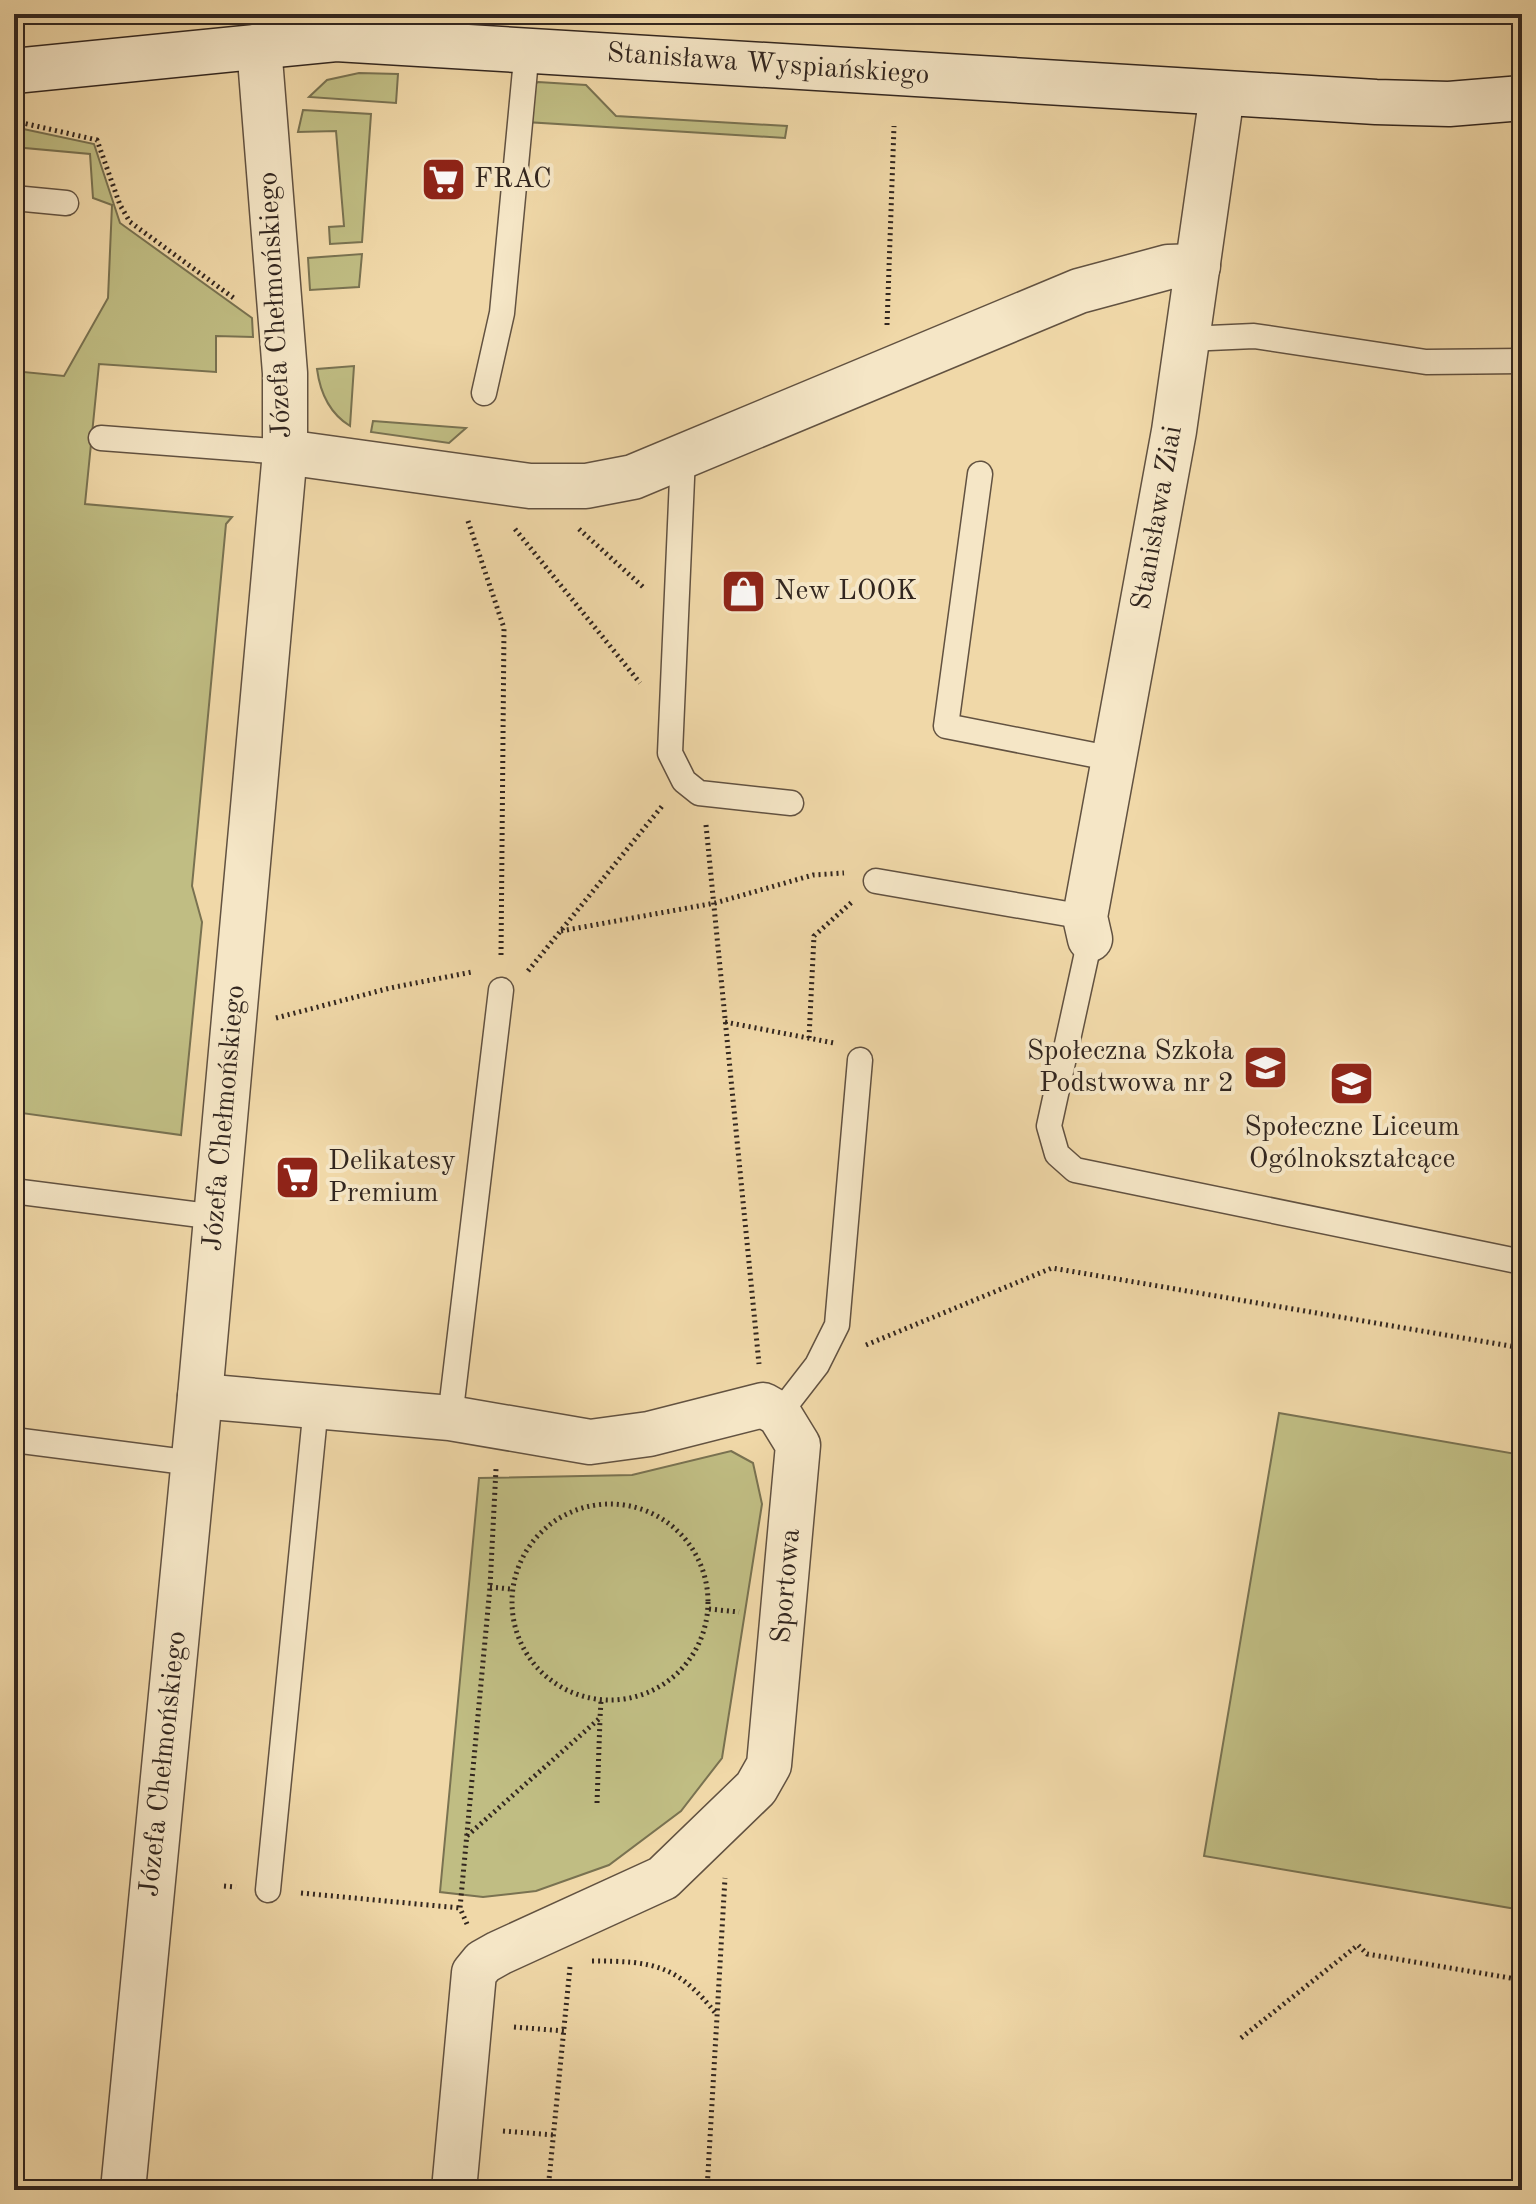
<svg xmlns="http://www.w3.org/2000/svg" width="1536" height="2204" font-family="'Old Standard TT',serif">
  <rect width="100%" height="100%" fill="#f0d8a8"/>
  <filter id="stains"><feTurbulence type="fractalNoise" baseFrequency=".0025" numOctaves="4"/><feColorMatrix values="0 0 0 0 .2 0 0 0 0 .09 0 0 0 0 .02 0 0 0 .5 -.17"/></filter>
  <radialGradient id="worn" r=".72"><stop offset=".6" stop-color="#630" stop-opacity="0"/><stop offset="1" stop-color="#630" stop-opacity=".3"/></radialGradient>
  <g fill="#c0bd83" stroke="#797251" stroke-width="2">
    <path d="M 359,73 L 398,74 L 396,103 L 309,97 L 327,80 Z"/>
    <path d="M 538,82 L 586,85 L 616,116 L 787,126 L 785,138 L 526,122 L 531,87 Z"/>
    <path d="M 303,110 L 371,114 L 362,242 L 330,244 L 329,227 L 344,226 L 336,131 L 298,132 Z"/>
    <path d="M 14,127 L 94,144 L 120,223 L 252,318 L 253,337 L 216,336 L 216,372 L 99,364 L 85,504 L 232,517 L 226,524 L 192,886 L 202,922 L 181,1135 L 14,1112 L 14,371 L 64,376 L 108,298 L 112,205 L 93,198 L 90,154 L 14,147 Z"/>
    <path d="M 362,254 L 359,287 L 310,290 L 308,258 Z"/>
    <path d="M 354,366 L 350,426 C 329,413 320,392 317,369 Z"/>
    <path d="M 373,421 L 466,428 L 449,443 L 371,432 Z"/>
    <path d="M 1279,1413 L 1522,1455 L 1522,1910 L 1204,1856 Z"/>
    <path d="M 731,1451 L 753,1463 L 762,1504 L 722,1758 L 681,1811 L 609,1865 L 536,1891 L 483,1897 L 440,1892 L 479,1478 L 632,1475 Z"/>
  </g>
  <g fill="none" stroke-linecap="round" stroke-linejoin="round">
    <defs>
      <g id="lane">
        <path d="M 14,198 L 66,203"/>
        <path d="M 1187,339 L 1254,336 L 1426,362 L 1522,361"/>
        <path d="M 484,393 L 502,313 L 527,49"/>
        <path d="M 101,438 L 285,452"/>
        <path d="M 683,456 L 670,753 L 684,781 L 699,793 L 791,803"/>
        <path d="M 980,474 L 946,726 L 1114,759"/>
        <path d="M 876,881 L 1085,917"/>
        <path d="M 1090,939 L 1049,1126 L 1057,1154 L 1075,1170 L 1522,1262"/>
        <path d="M 21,1192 L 216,1217"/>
        <path d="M 779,1414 L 817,1365 L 837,1325 L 860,1060"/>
        <path d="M 450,1418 L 501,990"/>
        <path d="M 14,1440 L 193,1463"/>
        <path d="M 268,1890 L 316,1406"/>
      </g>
      <g id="street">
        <path d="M 285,452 L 530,486 L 586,486 L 633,477 L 1079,291 L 1168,267 L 1198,266"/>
        <path d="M 1090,939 L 1085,917 L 1174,431 L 1222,94"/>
        <path d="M 200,1396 L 450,1418 L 590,1442 L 649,1434 L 763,1405 L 779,1414 L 798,1445 L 769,1765 L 756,1788 L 663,1878 L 499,1953 L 483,1962 L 474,1973 L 454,2190"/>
        <path d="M 123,2190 L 200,1396 L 285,452 L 285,373 L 259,46"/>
      </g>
      <path id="secondary" d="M 14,71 L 336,39 L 1376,102 L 1449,104 L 1522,98"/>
    </defs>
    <use href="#lane" stroke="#625241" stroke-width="27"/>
    <use href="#street" stroke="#625241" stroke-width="47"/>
    <use href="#secondary" stroke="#32261f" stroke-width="47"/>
    <g stroke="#32261f" stroke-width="5" stroke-dasharray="2 4" stroke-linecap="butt">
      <path d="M 14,121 L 97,140 L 120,205 L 130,222 L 235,299"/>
      <path d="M 887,325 L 894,126"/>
      <path d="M 468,521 L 504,628 L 501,957"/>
      <path d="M 515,529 L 640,683"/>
      <path d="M 579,529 L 643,587"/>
      <path d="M 706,825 L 759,1364"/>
      <path d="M 561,931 L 715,903 L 813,875 L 844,873"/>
      <path d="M 528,971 L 663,805"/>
      <path d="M 276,1018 L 390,988 L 472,972"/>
      <path d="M 725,1022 L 834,1043"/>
      <path d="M 809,1038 L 814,936 L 853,901"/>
      <path d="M 866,1345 L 1052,1268 L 1522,1348"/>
      <circle cx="610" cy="1602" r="98"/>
      <path d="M 490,1587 L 511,1589"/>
      <path d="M 709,1609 L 739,1612"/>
      <path d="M 597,1803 L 600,1719"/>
      <path d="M 467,1836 L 600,1718 L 601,1701"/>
      <path d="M 224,1886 L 236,1887"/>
      <path d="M 301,1893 L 460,1908"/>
      <path d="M 467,1924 L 460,1908 L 490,1587 L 496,1469"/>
      <path d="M 592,1961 C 654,1961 678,1965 717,2015"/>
      <path d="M 514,2027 L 564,2031"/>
      <path d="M 1241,2038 L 1358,1945 L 1367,1954 L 1522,1980"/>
      <path d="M 503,2131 L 554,2135"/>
      <path d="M 548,2190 L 570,1967"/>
      <path d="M 707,2190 L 725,1878"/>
    </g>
    <use href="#lane" stroke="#f5e6c6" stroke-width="24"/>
    <use href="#street" stroke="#f5e6c6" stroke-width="44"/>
    <use href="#secondary" stroke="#f5e6c6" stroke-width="44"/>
  </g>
  <defs>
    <symbol id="supermarket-square" viewBox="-11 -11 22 22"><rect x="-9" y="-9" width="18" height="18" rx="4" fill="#8f2418" stroke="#f5e6c6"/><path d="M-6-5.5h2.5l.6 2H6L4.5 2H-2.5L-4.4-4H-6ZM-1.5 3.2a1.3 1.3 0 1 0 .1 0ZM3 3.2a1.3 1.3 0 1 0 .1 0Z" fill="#fff"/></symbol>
    <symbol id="shop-square" viewBox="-11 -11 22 22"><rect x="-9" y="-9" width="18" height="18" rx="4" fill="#8f2418" stroke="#f5e6c6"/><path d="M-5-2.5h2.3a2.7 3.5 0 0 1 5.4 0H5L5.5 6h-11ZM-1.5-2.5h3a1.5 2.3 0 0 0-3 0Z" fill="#fff"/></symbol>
    <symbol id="school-square" viewBox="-11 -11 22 22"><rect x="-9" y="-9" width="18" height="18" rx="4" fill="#8f2418" stroke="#f5e6c6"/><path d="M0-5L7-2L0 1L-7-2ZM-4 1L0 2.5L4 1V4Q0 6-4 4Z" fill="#fff"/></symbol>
  </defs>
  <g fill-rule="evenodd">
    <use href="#supermarket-square" x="418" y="154" width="51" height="51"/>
    <use href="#shop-square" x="718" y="566" width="51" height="51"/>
    <use href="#school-square" x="1240" y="1042" width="51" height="51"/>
    <use href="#school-square" x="1326" y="1058" width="51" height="51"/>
    <use href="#supermarket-square" x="272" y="1152" width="51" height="51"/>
  </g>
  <g text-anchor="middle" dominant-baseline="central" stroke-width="8" stroke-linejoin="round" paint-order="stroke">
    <g font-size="28" fill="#32261f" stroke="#f5e6c6">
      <text transform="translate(768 65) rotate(4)">Stanisława Wyspiańskiego</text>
      <text transform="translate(276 305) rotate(-93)">Józefa Chełmońskiego</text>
      <text transform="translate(1158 518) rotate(-80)">Stanisława Ziai</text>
      <text transform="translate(225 1118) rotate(-85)">Józefa Chełmońskiego</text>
      <text transform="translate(787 1586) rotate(-85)">Sportowa</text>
      <text transform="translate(164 1764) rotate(-84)">Józefa Chełmońskiego</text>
    </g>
    <g font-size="28" fill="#32261f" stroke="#f5e6c6" text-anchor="start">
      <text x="474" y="180">FRAC</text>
      <text x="774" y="592">New LOOK</text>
      <text x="1234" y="1052" text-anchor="end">Społeczna Szkoła<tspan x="1234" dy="32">Podstwowa nr 2</tspan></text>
      <text x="1352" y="1128" text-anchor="middle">Społeczne Liceum<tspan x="1352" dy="32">Ogólnokształcące</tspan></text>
      <text x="328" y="1162">Delikatesy<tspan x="328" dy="32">Premium</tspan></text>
    </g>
  </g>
  <rect width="1536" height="2204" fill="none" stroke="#f0d8a8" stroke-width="48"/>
  <rect x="16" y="16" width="1504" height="2172" fill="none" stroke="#32261f" stroke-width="4"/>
  <rect x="24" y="24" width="1488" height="2156" fill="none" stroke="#32261f" stroke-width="2"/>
  <rect width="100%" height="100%" filter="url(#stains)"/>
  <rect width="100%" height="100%" fill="url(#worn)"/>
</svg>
